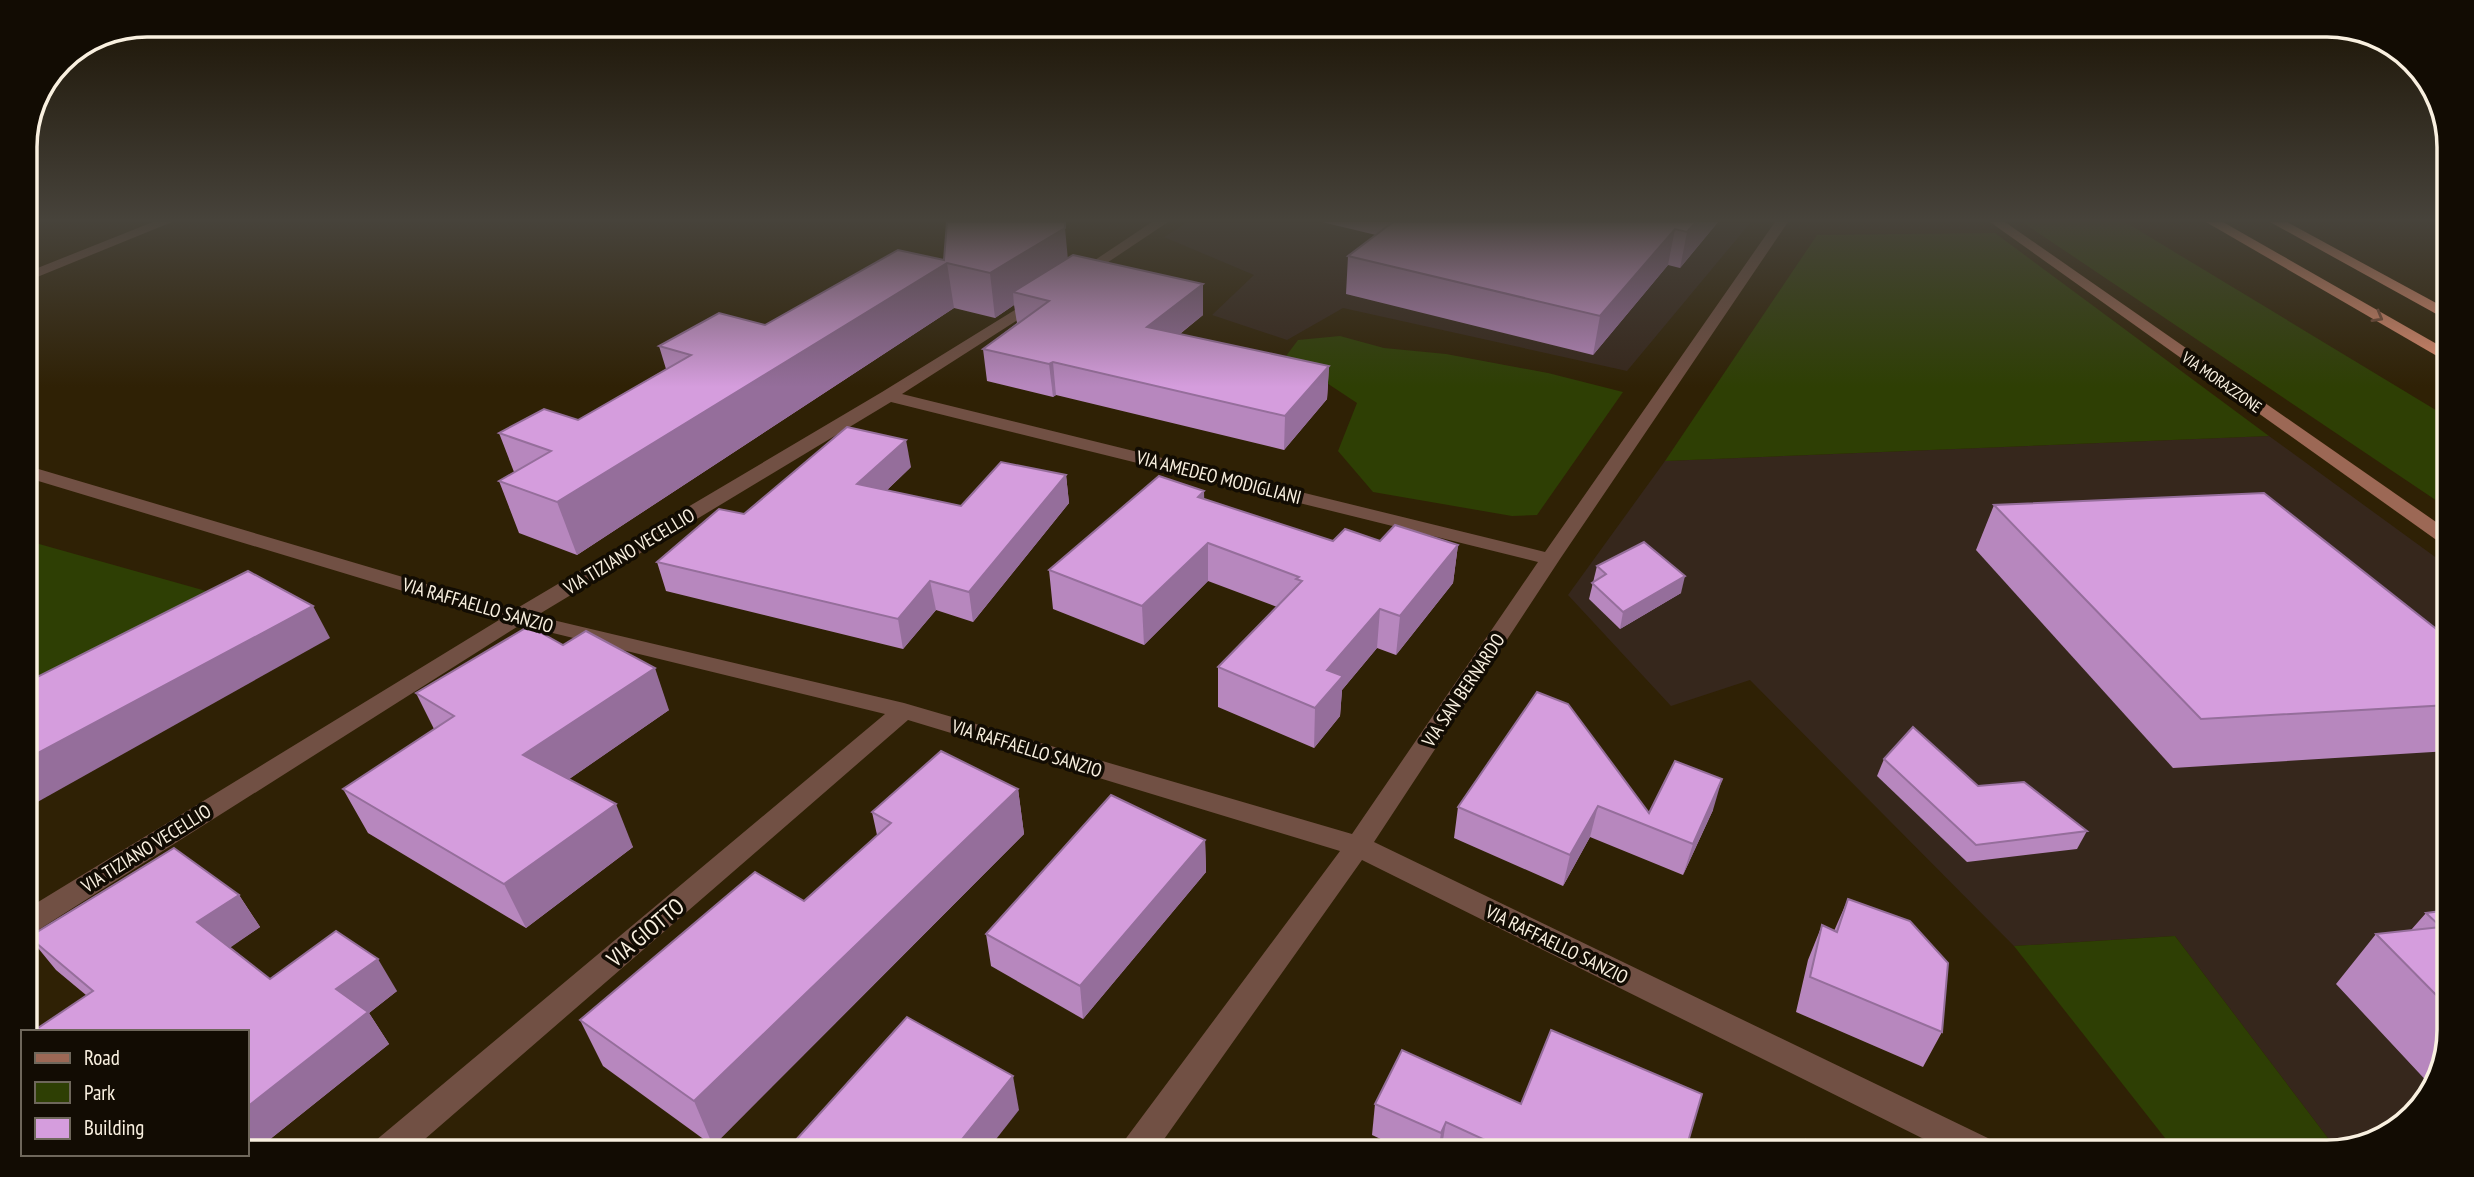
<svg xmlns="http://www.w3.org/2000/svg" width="2474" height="1177" font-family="'PT Sans Narrow',sans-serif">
  <rect width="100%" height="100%" fill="#2f2105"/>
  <g fill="#36271c">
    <path d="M 1188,222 L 1751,222 L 1627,371 L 1343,308 L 1287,340 L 1212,315 L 1254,275 L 1164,237 Z"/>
    <path d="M 2269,436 L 2449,567 L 2449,1030 L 2437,1084 L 2395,1132 L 2337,1150 L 2175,936 L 2014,946 L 1750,680 L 1671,706 L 1568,595 L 1665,461 Z"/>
  </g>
  <g fill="#2e3f04">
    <path d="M 2022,222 L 2125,222 L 2449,418 L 2449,509 Z"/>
    <path d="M 1995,233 L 2269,436 L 1665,461 L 1817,235 Z"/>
    <path d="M 1340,336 L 1384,348 L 1446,354 L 1548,373 L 1623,392 L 1537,515 L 1512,516 L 1373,492 L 1338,451 L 1357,403 L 1286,356 L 1298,340 Z"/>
    <path d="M 32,542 L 231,598 L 25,702 L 25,545 Z"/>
    <path d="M 2175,936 L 2337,1150 L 2327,1152 L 2176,1152 L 2014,946 Z"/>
  </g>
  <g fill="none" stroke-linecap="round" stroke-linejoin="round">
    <g fill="#715044" fill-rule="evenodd">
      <path d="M 153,222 L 172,222 L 25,282 L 25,273 Z"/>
      <path d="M 1152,222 L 1168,222 L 1083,279 L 1078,280 L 1071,276 Z"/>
      <path d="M 1775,222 L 1788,222 L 1560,559 L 1374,842 L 1994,1141 L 1998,1152 L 1950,1152 L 1362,860 L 1155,1152 L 1120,1152 L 1124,1141 L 1340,851 L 908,720 L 410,1152 L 371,1152 L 375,1141 L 885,714 L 520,625 L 35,932 L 25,935 L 25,910 L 499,620 L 25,477 L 25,465 L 514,610 L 882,392 L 1039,295 L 1047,300 L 1044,303 L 902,394 L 1545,552 ZM 891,402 L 1538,562 L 1352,834 L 904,703 L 536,616 Z"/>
    </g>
    <path fill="#9c6855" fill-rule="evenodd" d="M 1990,222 L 2005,222 L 2449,531 L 2449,546 L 2442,544 Z"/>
    <g fill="#dc8b6d" fill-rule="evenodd">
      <path d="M 2206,222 L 2223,222 L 2449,351 L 2449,363 Z"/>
      <path d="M 2270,222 L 2287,222 L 2449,310 L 2449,321 Z"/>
    </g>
  </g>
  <g fill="#b787be">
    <path d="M 1322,222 L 1718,222 L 1680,268 L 1668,265 L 1593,355 L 1346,294 L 1348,256 L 1376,235 Z"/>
    <path d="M 1068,258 L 1203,284 L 1203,315 L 1180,334 L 1329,366 L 1327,399 L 1284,450 L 1056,395 L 1053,397 L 987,381 L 983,349 L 1017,323 L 1014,305 L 995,318 L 954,308 L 577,555 L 519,533 L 499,481 L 514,472 L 499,433 L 578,420 L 666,369 L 659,346 L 765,325 L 944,260 Z"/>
    <path d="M 911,467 L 887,490 L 961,506 L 1066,475 L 1069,503 L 973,622 L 936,610 L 903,649 L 666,591 L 657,562 L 744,514 Z"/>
    <path d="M 1204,491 L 1204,499 L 1333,541 L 1380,541 L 1458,545 L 1453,583 L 1396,655 L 1377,648 L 1342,690 L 1340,716 L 1314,748 L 1218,707 L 1218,667 L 1277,607 L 1208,581 L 1144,645 L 1053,609 L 1049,570 Z"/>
    <path d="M 1994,505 L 2449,639 L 2449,751 L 2173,768 L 1976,550 Z"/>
    <path d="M 1597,566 L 1681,593 L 1620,629 L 1589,599 Z"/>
    <path d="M 1537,692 L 1649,813 L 1713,810 L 1683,875 L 1590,837 L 1563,886 L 1454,838 L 1458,807 Z"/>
    <path d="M 416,693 L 669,710 L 569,779 L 633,847 L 526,928 L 368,833 L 343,789 L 434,729 Z"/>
    <path d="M 1884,759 L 1978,786 L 2087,831 L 2077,849 L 1967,862 L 1877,776 Z"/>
    <path d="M 1018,789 L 1024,834 L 713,1146 L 603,1066 L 580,1020 L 804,901 L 877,835 L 872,812 Z"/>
    <path d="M 1205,840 L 1206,872 L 1083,1019 L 991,966 L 986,934 Z"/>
    <path d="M 239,895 L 260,927 L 230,947 L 270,979 L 397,991 L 369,1013 L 389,1044 L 254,1152 L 247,1152 L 86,995 L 56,970 L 29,937 Z"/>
    <path d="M 1848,899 L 1942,1032 L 1923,1067 L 1796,1012 L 1808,960 L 1822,925 L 1834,931 Z"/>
    <path d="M 2449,910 L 2449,1030 L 2437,1084 L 2433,1088 L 2336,984 L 2376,934 L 2411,930 L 2426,913 Z"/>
    <path d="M 1375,1104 L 1521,1104 L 1685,1152 L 1409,1152 L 1372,1135 Z"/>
  </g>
  <g fill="#956e9b">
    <path d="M 1696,222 L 1718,222 L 1680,268 L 1687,232 Z"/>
    <path d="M 1065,228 L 1069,271 L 1013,292 L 1014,305 L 995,318 L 990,273 Z"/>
    <path d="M 1675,229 L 1668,265 L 1593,355 L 1600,316 Z"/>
    <path d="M 947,263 L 954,308 L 577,555 L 557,502 Z"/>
    <path d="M 1203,284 L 1203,315 L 1148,359 L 1147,327 Z"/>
    <path d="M 25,360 L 37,381 L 25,386 Z"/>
    <path d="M 1053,362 L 1056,395 L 1053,397 L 1049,364 Z"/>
    <path d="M 1329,366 L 1327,399 L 1284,450 L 1285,416 Z"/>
    <path d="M 906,440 L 911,467 L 863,513 L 857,484 Z"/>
    <path d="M 1066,475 L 1069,503 L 973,622 L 969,592 Z"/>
    <path d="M 1204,491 L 1205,528 L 1198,497 Z"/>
    <path d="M 1208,543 L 1208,581 L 1144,645 L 1142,606 Z"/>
    <path d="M 1458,545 L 1453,583 L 1396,655 L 1400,616 Z"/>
    <path d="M 1685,576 L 1681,593 L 1620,629 L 1623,612 Z"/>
    <path d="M 930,581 L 936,610 L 903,649 L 898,619 Z"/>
    <path d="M 313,606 L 330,638 L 25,809 L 25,760 Z"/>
    <path d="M 1380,609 L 1377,648 L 1342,690 L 1340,716 L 1314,748 L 1315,708 L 1327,670 Z"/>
    <path d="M 655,668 L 669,710 L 542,798 L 523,755 Z"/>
    <path d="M 1722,779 L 1713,810 L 1683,875 L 1693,844 Z"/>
    <path d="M 1018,789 L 1024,834 L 713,1146 L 694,1101 Z"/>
    <path d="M 616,804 L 633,847 L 526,928 L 504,884 Z"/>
    <path d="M 1598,806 L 1590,837 L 1563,886 L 1570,855 Z"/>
    <path d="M 1205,840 L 1206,872 L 1083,1019 L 1080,986 Z"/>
    <path d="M 239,895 L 260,927 L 221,954 L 197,922 Z"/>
    <path d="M 378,959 L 397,991 L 369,1013 L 389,1044 L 254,1152 L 247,1152 L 247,1107 L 336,989 Z"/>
    <path d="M 1013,1076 L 1019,1110 L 986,1152 L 952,1152 Z"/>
    <path d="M 1446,1122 L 1441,1152 L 1438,1152 L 1441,1133 Z"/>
  </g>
  <g fill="#d59ddd" stroke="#956e9b" stroke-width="2">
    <path d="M 947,222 L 1065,222 L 1065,228 L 990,273 L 947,263 L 557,502 L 499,481 L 551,451 L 499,433 L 544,409 L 578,420 L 691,355 L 659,346 L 719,313 L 765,325 L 898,250 L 944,260 Z"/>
    <path d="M 1393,222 L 1696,222 L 1687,232 L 1675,229 L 1600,316 L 1348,256 Z"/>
    <path d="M 1073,255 L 1203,284 L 1147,327 L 1329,366 L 1285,416 L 1053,362 L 1049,364 L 983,349 L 1049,301 L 1013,292 Z"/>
    <path d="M 847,427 L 906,440 L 857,484 L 961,506 L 1001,462 L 1066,475 L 969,592 L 930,581 L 898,619 L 657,562 L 719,509 L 744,514 Z"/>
    <path d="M 1159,476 L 1204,491 L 1198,497 L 1333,541 L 1345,529 L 1380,541 L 1395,525 L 1458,545 L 1400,616 L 1380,609 L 1327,670 L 1343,676 L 1315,708 L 1218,667 L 1302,581 L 1296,579 L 1299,577 L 1208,543 L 1142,606 L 1049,570 Z"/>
    <path d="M 2264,493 L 2449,639 L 2449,705 L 2201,719 L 1994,505 Z"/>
    <path d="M 1644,542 L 1685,576 L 1623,612 L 1592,583 L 1606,574 L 1597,566 Z"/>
    <path d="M 248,571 L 313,606 L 25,760 L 25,683 Z"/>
    <path d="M 529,626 L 563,645 L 586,631 L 655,668 L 523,755 L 616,804 L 504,884 L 343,789 L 454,716 L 416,693 Z"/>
    <path d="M 1537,692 L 1568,704 L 1649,813 L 1675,761 L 1722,779 L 1693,844 L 1598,806 L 1570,855 L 1458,807 Z"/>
    <path d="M 1913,727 L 1978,786 L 2024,782 L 2087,831 L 1976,845 L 1884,759 Z"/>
    <path d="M 941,751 L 1018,789 L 694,1101 L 580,1020 L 755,872 L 804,901 L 891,823 L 872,812 Z"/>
    <path d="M 1111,795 L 1205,840 L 1080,986 L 986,934 Z"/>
    <path d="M 174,848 L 239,895 L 197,922 L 270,979 L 336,931 L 378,959 L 336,989 L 368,1012 L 247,1107 L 247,1032 L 32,1032 L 93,991 L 29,937 Z"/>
    <path d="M 1848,899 L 1910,921 L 1948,963 L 1942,1032 L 1810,977 L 1822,925 L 1837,932 Z"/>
    <path d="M 2449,910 L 2449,1008 L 2376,934 L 2441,927 L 2426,913 Z"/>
    <path d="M 907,1017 L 1013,1076 L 952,1152 L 785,1152 Z"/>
    <path d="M 1551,1030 L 1702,1094 L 1685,1152 L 1511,1152 L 1446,1122 L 1441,1133 L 1375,1104 L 1402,1050 L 1521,1104 Z"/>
    <path d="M 1806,1140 L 1835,1152 L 1803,1152 Z"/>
  </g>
  <defs><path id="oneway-chevron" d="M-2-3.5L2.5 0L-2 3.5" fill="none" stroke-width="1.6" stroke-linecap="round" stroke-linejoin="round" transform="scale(1.75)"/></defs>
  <use stroke="#774c38" href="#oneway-chevron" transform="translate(2378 317) rotate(30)"/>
  <linearGradient id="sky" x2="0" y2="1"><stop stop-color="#1a1203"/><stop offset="0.57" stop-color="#47433b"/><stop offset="1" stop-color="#47433b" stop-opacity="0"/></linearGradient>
  <rect width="2474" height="387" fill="url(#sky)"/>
  <g text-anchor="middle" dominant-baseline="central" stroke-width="7" stroke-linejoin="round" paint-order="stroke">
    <g font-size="16" fill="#f9f0e0" stroke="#120c03">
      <text transform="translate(2222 382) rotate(35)">VIA MORAZZONE</text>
    </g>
    <g font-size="19" fill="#f9f0e0" stroke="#120c03">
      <text transform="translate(1219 477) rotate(14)">VIA AMEDEO MODIGLIANI</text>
      <text transform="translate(629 551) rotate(-31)">VIA TIZIANO VECELLIO</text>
      <text transform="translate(478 605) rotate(16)">VIA RAFFAELLO SANZIO</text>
      <text transform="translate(1463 690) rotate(-56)">VIA SAN BERNARDO</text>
      <text transform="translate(1027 748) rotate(17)">VIA RAFFAELLO SANZIO</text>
      <text transform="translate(146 848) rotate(-32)">VIA TIZIANO VECELLIO</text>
      <text transform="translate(1557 944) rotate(26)">VIA RAFFAELLO SANZIO</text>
    </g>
    <g font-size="23" fill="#f9f0e0" stroke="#120c03">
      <text transform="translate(645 932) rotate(-40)">VIA GIOTTO</text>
    </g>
  </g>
  <path d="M0 0H2474V1177H0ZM147 37H2327A110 110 0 0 1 2437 147V1030A110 110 0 0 1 2327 1140H147A110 110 0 0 1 37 1030V147A110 110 0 0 1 147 37Z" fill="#120c03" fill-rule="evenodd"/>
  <path fill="none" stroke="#f9f0e0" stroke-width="3.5" d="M147 37H2327A110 110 0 0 1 2437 147V1030A110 110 0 0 1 2327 1140H147A110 110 0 0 1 37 1030V147A110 110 0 0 1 147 37Z"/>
  <rect x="21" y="1030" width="228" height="126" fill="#120c03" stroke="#6e675b" stroke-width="2"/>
  <rect x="35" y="1053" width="35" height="10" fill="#9c6855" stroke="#6e675b" stroke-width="2"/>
  <text x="84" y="1065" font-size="21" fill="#f9f0e0">Road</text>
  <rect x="35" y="1082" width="35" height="21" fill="#2e3f04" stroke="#6e675b" stroke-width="2"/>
  <text x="84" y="1100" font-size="21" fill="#f9f0e0">Park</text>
  <rect x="35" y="1118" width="35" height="21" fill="#d59ddd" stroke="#6e675b" stroke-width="2"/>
  <text x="84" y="1135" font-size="21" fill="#f9f0e0">Building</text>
</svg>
